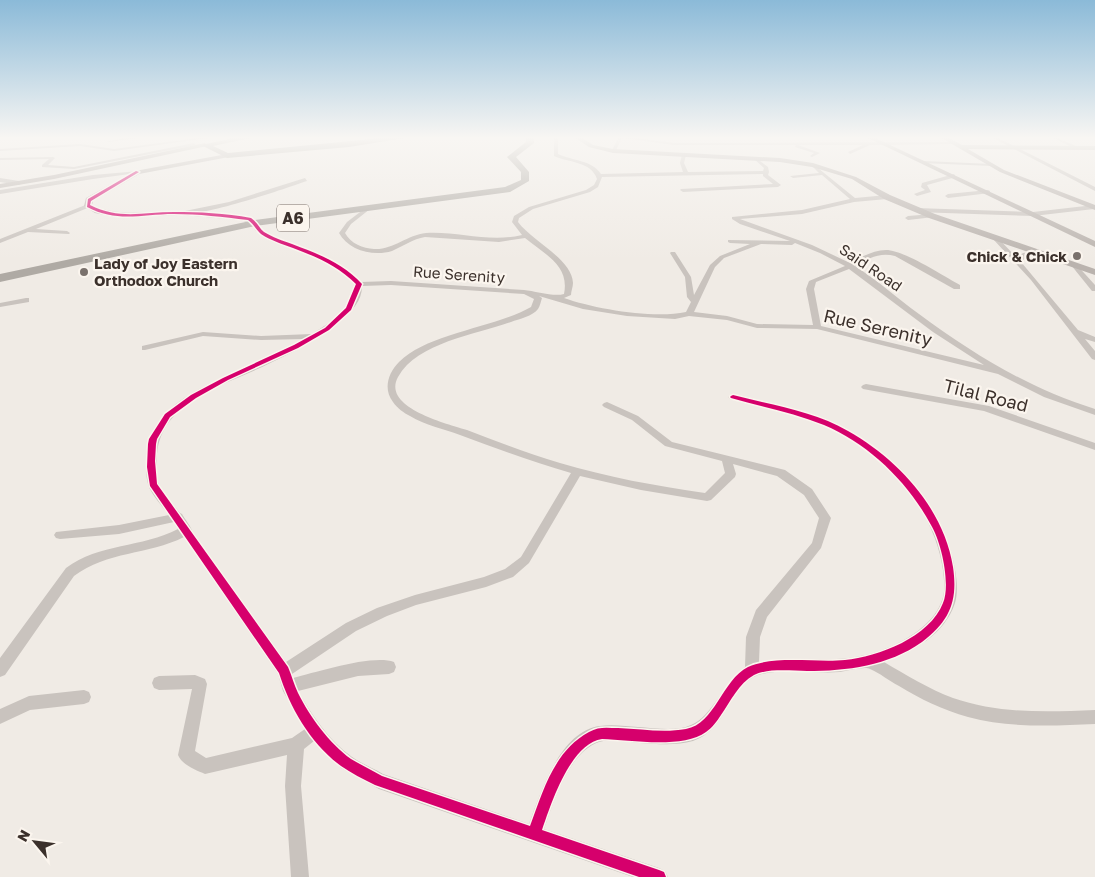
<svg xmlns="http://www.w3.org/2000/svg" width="1095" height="877" font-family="'Golos Text',sans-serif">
  <rect width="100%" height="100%" fill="#f0ebe5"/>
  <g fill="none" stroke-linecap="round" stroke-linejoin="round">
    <g fill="#c9c3be" fill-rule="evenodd">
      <path d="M 134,137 L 146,137 L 109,142 L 107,141 Z"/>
      <path d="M 205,137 L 216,137 L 114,151 L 80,146 L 0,151 L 0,149 L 80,144 L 114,149 Z"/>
      <path d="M 554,137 L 558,137 L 558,154 C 573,161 592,160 601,174 L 683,172 L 680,163 L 682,155 L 684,154 L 686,155 L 684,163 L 688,172 L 763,171 L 764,168 L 753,158 L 755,157 L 768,167 L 769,172 L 768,175 L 781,185 L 778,187 L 683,192 L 680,190 L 681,189 L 773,184 L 763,176 L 763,174 L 602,177 L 598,187 L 590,192 L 533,209 L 519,218 L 518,222 C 532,241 572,259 573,283 C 573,287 571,291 571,295 L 564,298 C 595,309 654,319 686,312 L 691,302 L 687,297 L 685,277 L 670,253 L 671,252 L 675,252 L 691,277 L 694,295 L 710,265 L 720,256 L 750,244 L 730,243 L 728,242 L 728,240 L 790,241 L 740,224 L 732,219 L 732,217 L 802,210 L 850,199 L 822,175 L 793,178 L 790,176 L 819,173 L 811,165 L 813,164 L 855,198 L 887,195 L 890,197 L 887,199 L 854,202 L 802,214 L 740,219 L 812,245 L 850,263 C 862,257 873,250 886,250 C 904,250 943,276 960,285 L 960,289 L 954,289 L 895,256 C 879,252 868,259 855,266 C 877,280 897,298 919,314 C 973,354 1030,389 1095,409 L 1095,415 L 1044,397 L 998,374 L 817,329 L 757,328 L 727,320 L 689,316 L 675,319 L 627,316 L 583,309 L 539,296 L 542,298 C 541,301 540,306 538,309 C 533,316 519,319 511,322 C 476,335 418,342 398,377 C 381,408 449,424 467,430 C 498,442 529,454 560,463 C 607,477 656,486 705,493 L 725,473 L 722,461 L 665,446 L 632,420 L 604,407 L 602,405 L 604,403 L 607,402 L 638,416 L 672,442 L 785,470 L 812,489 L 831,518 L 821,548 L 767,617 L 760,637 L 759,662 C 802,656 846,666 887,648 C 907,640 932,625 941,603 C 946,593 944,580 943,570 C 935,512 891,462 842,434 C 808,415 767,409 730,399 L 728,397 L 733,394 C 777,405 823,414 861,438 C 907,466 947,515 955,570 C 957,580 958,593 955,603 C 945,634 913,652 884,662 C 906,675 929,689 953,698 C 999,714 1047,712 1095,710 L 1095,724 C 1052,726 1009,728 968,717 C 943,710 920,699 899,686 C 889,681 880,673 870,669 C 865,666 847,671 840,672 C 816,674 780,668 758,675 C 730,685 726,730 693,741 C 676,746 657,744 640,743 C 631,742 606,739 599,742 C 568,753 554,801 544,829 L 659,868 L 665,871 L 668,877 L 633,877 L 379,789 L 341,768 L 314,741 L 304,749 L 301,786 L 309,877 L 291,877 L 285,786 L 287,755 L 205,774 C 196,770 182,765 178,755 L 192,689 L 159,690 L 154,688 L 152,683 L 154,678 L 159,676 L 195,675 L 205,679 L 207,684 L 195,751 L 206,758 L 292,738 L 305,729 L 283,691 L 278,674 L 184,537 C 148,555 107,551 74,576 L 5,675 L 0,677 L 0,658 L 66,568 C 99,543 142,548 178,529 L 174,522 L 119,534 L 60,539 L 56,538 L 54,535 L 56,532 L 119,525 L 169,515 C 163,507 150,493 148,484 C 146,477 146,468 146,461 C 148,405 203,387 246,368 C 265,359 285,349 304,339 L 261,340 L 203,336 L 145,350 L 142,350 L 142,346 L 203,332 L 261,336 L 312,334 L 329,323 L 346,309 L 354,296 L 355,284 L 347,276 L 325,262 L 263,236 L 255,230 L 253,222 L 257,222 L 261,229 L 267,234 C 300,248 335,256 361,282 L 391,281 L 524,290 C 535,291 554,297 564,294 C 570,265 544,254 525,238 L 499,242 L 425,237 C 413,239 403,246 392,251 C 373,257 348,250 339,233 L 347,222 L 368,206 L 371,208 L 370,209 L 351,224 L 345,233 C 351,244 363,248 374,249 C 393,250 407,235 426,233 C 458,231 489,243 522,235 L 512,222 L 514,216 L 529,207 L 586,190 L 594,185 L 597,179 C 591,161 569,163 554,156 ZM 795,243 L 820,253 L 845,266 L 809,281 L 806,289 L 813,325 L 757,324 L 727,316 L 694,312 L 715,267 L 724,258 L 761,244 L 792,245 ZM 849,269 L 933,332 L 984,365 L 821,326 L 814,289 L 816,282 ZM 391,285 L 524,294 L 534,299 L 531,307 C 494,328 428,333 399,362 C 388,373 383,389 393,402 C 397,408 404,413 410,416 C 425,425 444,429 460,435 C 497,449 534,462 571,473 L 521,557 L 505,569 L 484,577 L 415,595 L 377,608 L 346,623 L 286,662 L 192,531 C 192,528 184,518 182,514 L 180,513 C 174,505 160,491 158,482 C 156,475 157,466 157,459 C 157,404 221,386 262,367 C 289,354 318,340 341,320 C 352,311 362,301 362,286 ZM 733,464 L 777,476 L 804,495 L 819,518 L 812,543 L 756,610 L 746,637 L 745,667 C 725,681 711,718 691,725 C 676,732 654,728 638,727 C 626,726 612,724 600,726 C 560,731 541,792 529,824 L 383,774 C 373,768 362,764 352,757 C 329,741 312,715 298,691 L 358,676 L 389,674 L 394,672 L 396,667 L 394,662 C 373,654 317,672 293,678 L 292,674 L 356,631 L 387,616 L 416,605 L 486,587 L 513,577 L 529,563 L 580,476 L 641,490 L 707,501 L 711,500 L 735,477 L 736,474 Z"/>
      <path d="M 619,137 L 629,137 L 674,143 L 955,142 L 957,143 L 955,144 L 870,145 L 850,154 L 848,152 L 863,145 L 798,145 L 820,153 L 812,157 L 810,156 L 814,153 L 795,147 L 796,145 L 674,145 L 622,138 L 615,152 L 611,152 Z"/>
      <path d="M 991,137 L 996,137 L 1095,187 L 1095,191 Z"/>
      <path d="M 1051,137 L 1056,137 L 1080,148 L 1076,149 Z"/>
      <path d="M 194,143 L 196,145 L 74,169 L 42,167 L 42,165 L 49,159 L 0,160 L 0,158 L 53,157 L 55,158 L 48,165 L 74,167 Z"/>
      <path d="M 924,161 L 992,164 L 994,165 L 992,166 L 922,163 Z"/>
      <path d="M 139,171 L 137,173 L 93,179 L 0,194 L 0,190 L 93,175 Z"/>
      <path d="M 954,174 L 956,177 L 927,185 L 931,192 L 917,196 L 914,194 L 925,190 L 921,187 L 922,183 Z"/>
      <path d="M 0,178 L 19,181 L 22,183 L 19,185 L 0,182 Z"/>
      <path d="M 305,178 L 307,181 C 286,188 196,220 180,212 L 229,202 Z"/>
      <path d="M 988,190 L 990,191 L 990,193 L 948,198 L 945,196 L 948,194 Z"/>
      <path d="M 88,204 L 91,206 L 90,207 L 36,229 L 67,231 L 70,233 L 69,234 L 28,232 L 0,243 L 0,239 Z"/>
      <path d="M 1094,205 L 1094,209 L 1033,216 L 916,212 L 913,210 L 916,208 L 1033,212 Z"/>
      <path d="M 932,214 L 934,215 L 934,217 L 908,220 L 905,218 L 908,216 Z"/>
      <path d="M 993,237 L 997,237 L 1017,258 L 1023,253 L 1039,251 L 1039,253 L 1027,256 L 1021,262 L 1078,330 L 1095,337 L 1095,342 L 1085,339 L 1095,351 L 1095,360 L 1092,359 L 1031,280 L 993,239 Z"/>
      <path d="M 1071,263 L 1075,263 L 1095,285 L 1095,291 L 1092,291 L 1071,265 Z"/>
      <path d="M 26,298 L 29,298 L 29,302 L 0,307 L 0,303 Z"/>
      <path d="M 866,384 L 989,406 L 1095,443 L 1095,450 L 984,411 L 863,389 L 861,387 L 863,385 Z"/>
      <path d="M 84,690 L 89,692 L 91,697 L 89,702 L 84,704 L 30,710 L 0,724 L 0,709 L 29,696 Z"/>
    </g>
    <g fill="#bab3ae" fill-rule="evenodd">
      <path d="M 574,137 L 581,137 L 593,145 L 613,149 L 780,158 L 813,163 L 856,177 L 890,195 L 935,214 L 1095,269 L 1095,275 L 929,218 L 884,199 L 852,179 L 812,167 L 780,162 L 613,153 L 589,147 Z"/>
      <path d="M 866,137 L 873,137 L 1095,241 L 1095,247 Z"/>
      <path d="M 940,137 L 947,137 L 962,145 L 1095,146 L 1095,150 L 968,149 L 1004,170 L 1095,205 L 1095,210 L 1000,172 Z"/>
      <path d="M 205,143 L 207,146 L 54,179 L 0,188 L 0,184 L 54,175 Z"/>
      <path d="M 227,154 L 229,157 L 139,174 L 98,198 L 93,201 L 92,205 C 119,218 151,210 181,211 C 206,211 234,213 258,221 L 258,225 L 240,220 L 182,215 L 115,217 L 95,213 L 84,206 L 86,198 L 135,171 Z"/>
    </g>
    <g fill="#afaaa4" fill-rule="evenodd">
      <path d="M 239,137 L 255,137 L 213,146 L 228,153 L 392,137 L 411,137 L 349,147 L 227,158 L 201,145 Z"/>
      <path d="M 526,137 L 534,137 L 534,143 L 516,157 L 529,172 L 529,181 L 510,192 L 255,226 L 0,282 L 0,274 L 255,220 L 505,187 L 521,180 L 521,172 L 507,157 L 526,142 Z"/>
    </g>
    <defs>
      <path id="cycleway" d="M 136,171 L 139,172 L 91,201 L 90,205 C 119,220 144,212 174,212 C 199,212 225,213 251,218 C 258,223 259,228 264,232 C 272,237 283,241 292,244 C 318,254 343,263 362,284 L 351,310 L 329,330 L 298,348 L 228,380 L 196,398 L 170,417 L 157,439 L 156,444 L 155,461 L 157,484 L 288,667 C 292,676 294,685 298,693 C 310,717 329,743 351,759 C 361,765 372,770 382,776 L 530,826 C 543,791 554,751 589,732 C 599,726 608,728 618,728 C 641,729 664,733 686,729 C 715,724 722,680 748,667 C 773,655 817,663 845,660 C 878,657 930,637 943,603 C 951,584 941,541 931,525 C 908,482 869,444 824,425 C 794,413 762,407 731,398 L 730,397 L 731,396 L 733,395 C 771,405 814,411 848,431 C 898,459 944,509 953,567 C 958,601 950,621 922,642 C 888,666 847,671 807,671 C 793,671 767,668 754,675 C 739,683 730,702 721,715 C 717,721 712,728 706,732 C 683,749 630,740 602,739 C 570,744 551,804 542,830 L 659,870 L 664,872 L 666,877 L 639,877 L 375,785 C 363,779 351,773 341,766 C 311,744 290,708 279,673 L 150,486 L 147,467 L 148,444 L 149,439 L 165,414 L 191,395 L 223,378 L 294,345 L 325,328 L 346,308 L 356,284 C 338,266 317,257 293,248 C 282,244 270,240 261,234 C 256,230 254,224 248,220 C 223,217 199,214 174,214 C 141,214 118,223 87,207 L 88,199 Z"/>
    </defs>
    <use href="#cycleway" stroke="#fbf5ee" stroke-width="3"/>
    <use href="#cycleway" fill="#d6006c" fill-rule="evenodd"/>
  </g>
  <linearGradient id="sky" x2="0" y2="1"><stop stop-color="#8bbad8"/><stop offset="0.53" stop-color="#f8f6f3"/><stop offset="1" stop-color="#f8f6f3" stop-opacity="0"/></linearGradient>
  <rect width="1095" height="260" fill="url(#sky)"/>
  <g fill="#7a716c" stroke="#fbf5ee" stroke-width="2">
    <circle cx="1077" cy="256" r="5"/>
    <circle cx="84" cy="272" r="5"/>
  </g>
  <g text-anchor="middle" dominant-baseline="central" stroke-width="4.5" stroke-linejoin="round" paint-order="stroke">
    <g font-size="15" font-weight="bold" fill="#3b302b" stroke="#fbf5ee" text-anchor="end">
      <text x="1067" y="256">Chick &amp; Chick</text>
      <text x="94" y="263" text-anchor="start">Lady of Joy Eastern<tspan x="94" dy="17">Orthodox Church</tspan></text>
    </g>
    <g font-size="15" fill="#3b302b" stroke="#fbf5ee">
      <text transform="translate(871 267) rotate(34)">Said Road</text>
      <text transform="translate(459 274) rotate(4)">Rue Serenity</text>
    </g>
    <rect fill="#fbf5ee" stroke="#756b66" stroke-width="1" x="277" y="204.5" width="32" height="27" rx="4"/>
    <g font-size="16" font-weight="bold" fill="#3b302b">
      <text x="293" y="218">A6</text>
    </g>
    <g font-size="18" fill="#3b302b" stroke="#fbf5ee">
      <text transform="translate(878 327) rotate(13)">Rue Serenity</text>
      <text transform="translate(986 395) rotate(14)">Tilal Road</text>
    </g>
  </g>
  <g transform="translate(35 842) rotate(299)" stroke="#fbf5ee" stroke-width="4" paint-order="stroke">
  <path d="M0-4L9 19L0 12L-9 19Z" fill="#3b302b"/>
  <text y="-8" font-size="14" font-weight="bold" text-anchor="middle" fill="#3b302b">N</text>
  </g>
</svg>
